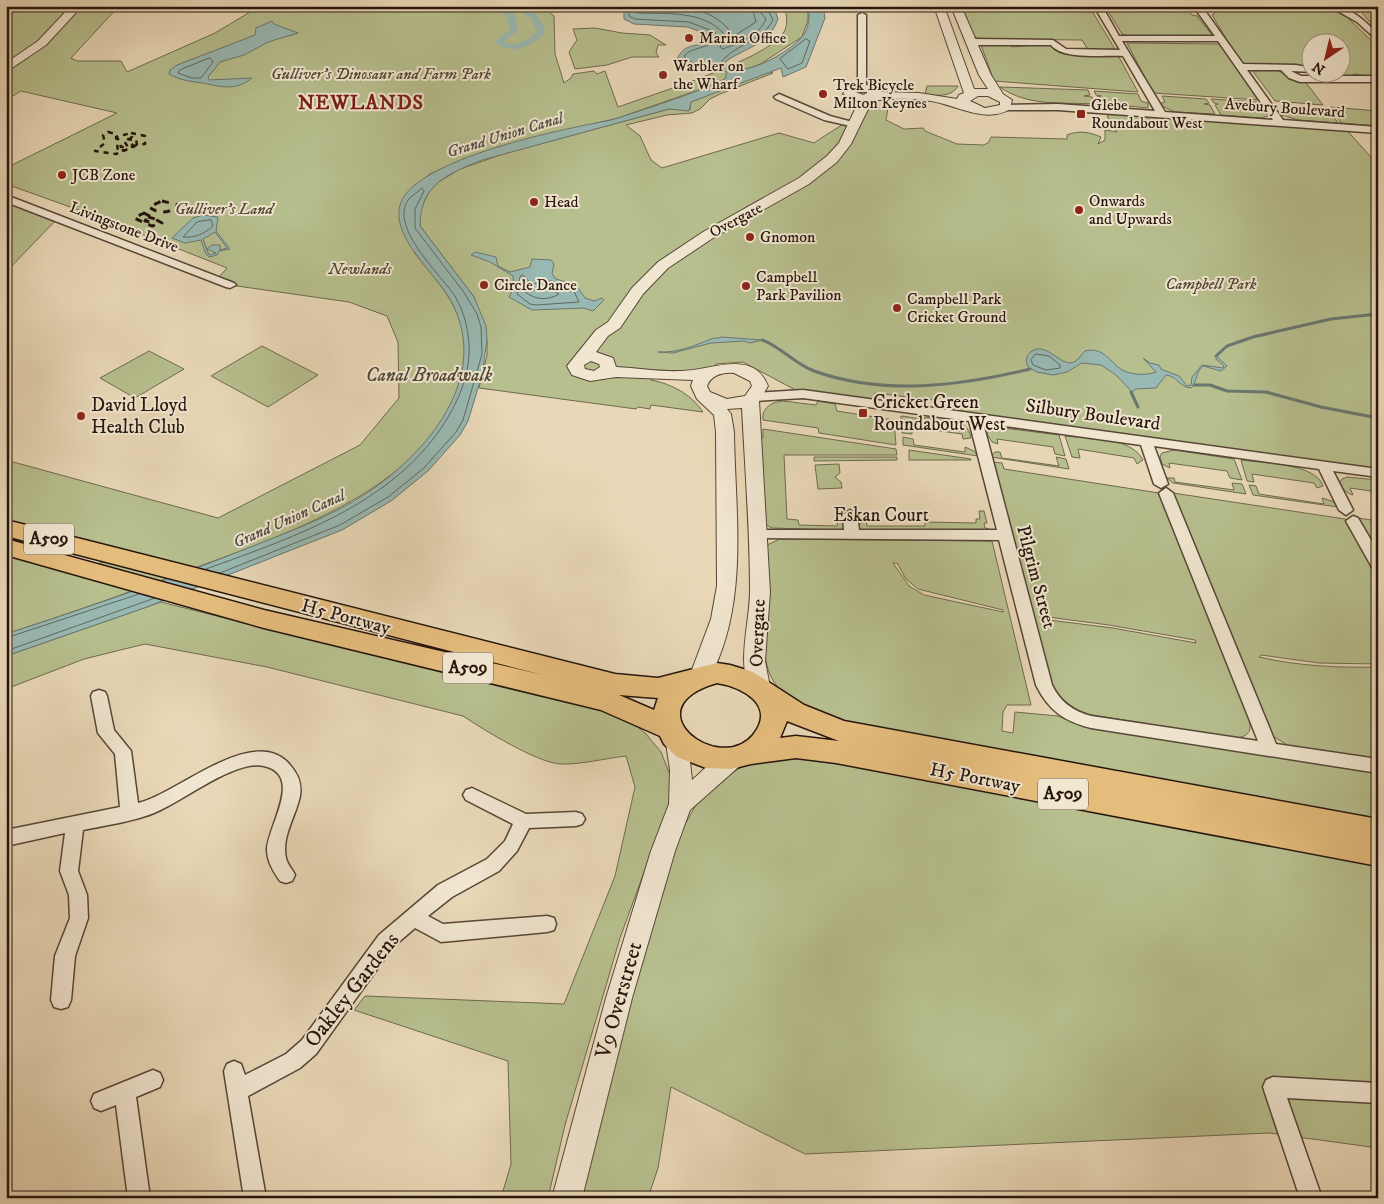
<svg xmlns="http://www.w3.org/2000/svg" width="1384" height="1204" font-family="'IM FELL DW Pica',serif">
  <rect width="100%" height="100%" fill="#e9d8b7"/>
  <filter id="stains"><feTurbulence type="fractalNoise" baseFrequency=".004" numOctaves="4"/><feColorMatrix values="0 0 0 0 .2 0 0 0 0 .09 0 0 0 0 .02 0 0 0 .5 -.17"/></filter>
  <radialGradient id="worn" r=".72"><stop offset=".6" stop-color="#630" stop-opacity="0"/><stop offset="1" stop-color="#630" stop-opacity=".3"/></radialGradient>
  <g fill="#b7bf8e" stroke="#6e6a4e" fill-rule="evenodd">
    <path d="M 6,6 L 72,6 L 45,36 L 6,65 Z"/>
    <path d="M 81,6 L 119,6 L 71,58 L 77,61 L 121,61 L 127,72 L 215,33 L 260,6 L 541,6 L 554,16 L 555,54 L 564,83 L 571,78 L 573,74 L 594,71 L 597,74 L 605,71 L 618,107 C 654,94 761,61 782,35 C 789,26 787,16 784,6 L 808,6 L 808,20 L 802,37 L 762,63 L 710,86 L 618,118 L 498,147 L 463,159 L 430,174 L 409,191 C 410,205 410,239 414,251 C 417,258 426,266 430,272 C 448,294 466,320 465,350 C 461,478 287,534 189,570 C 128,593 68,614 6,634 L 6,547 L 84,569 L 116,557 L 6,528 L 6,460 L 218,518 L 360,445 L 399,398 L 398,342 L 387,316 L 349,302 L 230,285 L 216,280 L 227,268 L 98,217 L 6,184 L 6,168 L 117,113 L 21,91 L 6,100 L 6,72 C 35,55 59,32 81,6 Z"/>
    <path d="M 962,6 L 1089,6 L 1115,49 L 1092,50 L 1087,48 L 1082,40 L 978,39 L 973,35 Z"/>
    <path d="M 1105,6 L 1324,6 L 1347,17 L 1378,47 L 1378,77 L 1354,74 L 1352,76 L 1327,76 L 1318,73 L 1342,72 L 1342,42 L 1312,42 L 1311,68 L 1300,66 L 1246,65 L 1240,62 L 1212,15 L 1215,13 L 1214,10 L 1186,8 L 1192,15 L 1197,16 L 1212,35 L 1211,37 L 1129,36 L 1122,34 Z"/>
    <path d="M 1378,6 L 1378,31 L 1362,13 L 1366,9 Z"/>
    <path d="M 595,28 L 622,33 L 650,35 L 666,45 L 658,45 L 656,53 L 659,57 L 632,57 L 607,65 L 575,69 L 569,52 L 577,40 L 573,29 Z"/>
    <path d="M 1127,43 L 1221,44 L 1260,100 L 1153,93 Z"/>
    <path d="M 1009,44 L 1012,47 L 1047,44 C 1053,47 1055,52 1063,54 C 1081,57 1101,50 1119,57 L 1138,92 L 994,81 L 981,45 Z"/>
    <path d="M 1252,70 L 1277,70 L 1291,78 L 1304,80 L 1323,105 L 1275,101 Z"/>
    <path d="M 768,71 L 773,73 L 720,94 L 710,99 L 700,109 L 692,113 L 667,115 L 626,125 L 640,136 L 651,160 L 662,168 L 779,133 L 814,143 C 831,131 850,122 865,106 L 888,108 L 886,120 L 904,129 L 923,128 L 925,131 L 957,144 L 984,145 L 989,142 L 991,137 L 1067,139 L 1067,135 C 1079,130 1089,132 1101,137 L 1098,144 L 1105,140 L 1105,130 L 1117,132 L 1107,116 L 1116,111 L 1344,127 L 1378,165 L 1378,473 L 941,413 L 942,401 L 875,393 L 873,404 L 803,394 L 743,362 L 716,364 L 713,371 L 654,374 L 651,380 C 672,384 691,394 703,412 L 651,405 L 650,409 L 638,407 L 636,409 L 479,388 L 487,355 L 487,340 L 474,297 L 420,226 L 420,210 L 429,192 L 437,183 L 460,169 L 503,154 L 669,109 L 690,110 L 691,102 Z"/>
    <path d="M 927,86 L 958,86 C 952,97 937,96 925,94 Z"/>
    <path d="M 1000,87 L 1088,90 L 1090,95 L 1084,96 L 1092,97 L 1095,104 C 1063,102 1028,107 1000,87 Z"/>
    <path d="M 1094,91 L 1138,94 L 1141,101 L 1148,103 L 1148,108 L 1100,103 L 1097,97 L 1101,96 L 1096,95 Z"/>
    <path d="M 1162,96 L 1206,99 L 1209,103 L 1204,104 L 1210,105 L 1215,114 L 1175,112 L 1162,106 L 1161,103 L 1165,102 Z"/>
    <path d="M 1211,99 L 1257,102 L 1260,109 L 1268,112 L 1269,116 L 1261,118 L 1221,115 L 1215,105 L 1218,104 L 1214,103 Z"/>
    <path d="M 1331,107 L 1378,111 L 1378,126 L 1341,123 Z"/>
    <path d="M 1283,111 L 1327,116 L 1326,113 L 1331,113 L 1338,123 L 1298,120 L 1282,115 Z"/>
    <path d="M 6,198 L 57,219 L 6,272 Z"/>
    <path d="M 262,346 L 318,375 L 268,407 L 211,376 Z"/>
    <path d="M 149,351 L 184,369 L 135,398 L 100,378 Z"/>
    <path d="M 783,401 L 816,405 L 818,401 L 835,404 L 837,411 L 894,420 L 896,445 L 819,433 L 818,428 L 763,420 C 761,408 772,402 783,401 Z"/>
    <path d="M 901,416 C 907,416 914,419 921,418 C 938,417 967,414 971,438 L 963,439 L 962,434 L 912,427 L 912,434 L 902,433 Z"/>
    <path d="M 996,427 L 1059,435 L 1065,456 L 1055,454 L 1053,447 L 997,439 L 998,444 L 992,442 L 987,434 L 990,429 Z"/>
    <path d="M 763,429 L 896,449 L 897,455 L 784,455 L 787,519 L 798,520 L 799,525 L 837,526 L 838,520 L 841,520 L 845,525 L 841,530 L 772,528 L 764,524 L 758,438 L 763,438 Z"/>
    <path d="M 1065,436 C 1089,439 1130,436 1143,460 L 1137,464 L 1134,458 L 1078,449 L 1080,458 L 1072,457 Z"/>
    <path d="M 903,437 L 913,439 L 914,445 L 965,452 L 965,447 L 974,451 L 978,456 L 903,445 Z"/>
    <path d="M 909,450 L 971,459 L 971,460 L 909,460 Z"/>
    <path d="M 1174,450 L 1234,459 L 1242,480 L 1230,478 L 1227,471 L 1169,463 L 1170,468 L 1162,464 L 1160,456 L 1162,453 Z"/>
    <path d="M 995,452 L 1000,452 L 1002,458 L 1059,466 L 1056,457 L 1066,459 L 1069,469 L 991,457 Z"/>
    <path d="M 814,457 L 897,457 L 897,460 L 814,461 Z"/>
    <path d="M 1241,460 C 1261,463 1316,463 1323,486 L 1317,488 L 1314,483 L 1252,474 L 1254,482 L 1247,481 Z"/>
    <path d="M 993,462 L 1002,463 L 1004,469 L 1159,493 L 1250,722 C 1251,733 1247,736 1237,738 L 1080,713 L 1065,705 L 1052,687 ZM 1040,616 L 1109,625 L 1195,640 L 1196,643 L 1113,628 L 1041,619 Z"/>
    <path d="M 839,464 L 840,473 L 835,477 L 841,482 L 842,488 L 818,489 L 815,465 Z"/>
    <path d="M 1347,477 L 1378,480 L 1378,492 L 1350,488 L 1353,495 C 1346,493 1342,489 1340,482 L 1342,479 Z"/>
    <path d="M 1167,478 L 1174,478 L 1175,482 L 1234,490 L 1232,483 L 1242,484 L 1246,494 L 1173,483 Z"/>
    <path d="M 1249,485 L 1256,486 L 1259,494 L 1324,504 L 1322,498 L 1332,501 L 1338,507 L 1253,495 Z"/>
    <path d="M 1173,493 L 1345,519 L 1378,579 L 1378,664 L 1319,663 L 1261,655 L 1259,657 C 1298,666 1338,668 1378,667 L 1378,760 L 1289,746 L 1271,735 Z"/>
    <path d="M 979,511 L 984,511 L 987,523 L 984,523 L 985,528 L 989,529 L 987,531 L 862,530 L 859,527 L 861,520 L 866,520 L 867,526 L 925,526 L 925,522 L 976,523 L 976,519 L 980,519 Z"/>
    <path d="M 1358,518 L 1378,521 L 1378,554 Z"/>
    <path d="M 780,539 L 992,541 L 1031,705 L 1007,705 L 1003,712 L 1002,731 L 1013,733 L 1015,712 L 1058,716 L 1084,727 L 1378,772 L 1378,823 L 858,725 C 831,718 791,707 774,682 C 755,654 765,581 767,545 ZM 893,563 L 897,563 L 906,579 L 918,589 L 1003,610 L 1003,612 L 924,595 L 909,586 Z"/>
    <path d="M 161,602 L 256,626 L 296,627 L 607,701 L 646,734 L 661,752 L 670,775 L 670,801 L 620,938 L 565,1125 L 548,1198 L 501,1198 L 511,1164 L 508,1061 L 354,1010 L 365,996 L 564,1004 L 615,876 L 635,787 L 626,756 C 607,758 579,765 560,764 C 536,762 484,730 463,716 L 267,667 L 145,644 L 84,659 L 6,689 L 6,656 Z"/>
    <path d="M 836,752 L 1378,853 L 1378,1148 L 1269,1133 L 805,1154 L 671,1087 L 658,1168 L 648,1198 L 576,1198 L 675,842 L 697,803 L 720,781 L 740,768 L 754,762 Z"/>
  </g>
  <g fill="#98b9b3" stroke="#6a7771" fill-rule="evenodd">
    <path d="M 629,6 L 766,6 L 775,10 L 778,19 C 769,45 746,47 725,62 L 727,68 C 747,77 794,50 805,33 C 809,25 810,14 808,6 L 823,6 L 825,18 L 806,67 L 783,77 L 781,68 L 691,102 L 689,111 L 669,109 L 482,160 C 447,174 420,185 420,226 L 474,297 L 486,326 L 487,340 L 482,375 L 468,421 L 460,435 L 428,471 L 391,501 L 342,530 L 147,607 L 6,656 L 6,634 C 86,608 165,581 243,550 C 285,533 329,518 367,493 C 427,453 491,378 452,303 C 438,274 380,230 405,195 C 433,158 545,133 591,124 C 600,122 609,121 618,118 C 654,106 691,95 725,79 L 727,72 L 722,70 L 692,69 L 677,59 C 684,45 692,46 706,44 L 707,40 L 714,37 L 688,27 L 634,24 L 624,19 L 624,7 Z"/>
    <path d="M 272,21 L 274,24 L 298,33 L 268,42 L 244,55 L 220,62 L 208,77 L 209,80 L 252,78 C 236,91 222,87 203,83 C 189,81 182,81 169,74 L 170,70 L 177,65 L 255,35 L 256,28 Z"/>
    <path d="M 203,215 L 218,217 L 216,231 L 230,249 L 219,251 L 217,255 L 209,257 L 206,254 L 201,240 L 185,243 L 172,238 L 193,218 ZM 215,232 L 227,248 L 220,250 L 220,245 L 212,245 L 207,249 L 216,253 L 209,255 L 203,239 Z"/>
    <path d="M 475,252 L 496,257 L 498,266 L 510,272 L 530,267 L 532,259 L 551,260 L 554,264 L 552,274 L 556,279 L 576,285 L 585,298 L 594,301 L 602,298 L 604,300 L 593,311 L 584,308 L 532,310 L 509,297 L 514,287 L 513,276 L 490,262 L 471,255 Z"/>
    <path d="M 722,337 L 762,340 L 750,343 L 744,341 L 711,343 L 673,353 L 658,352 C 677,353 694,346 711,339 C 715,337 718,339 722,337 Z"/>
    <path d="M 1036,349 C 1053,347 1064,371 1077,360 C 1080,358 1082,353 1085,351 C 1101,347 1108,358 1118,367 C 1126,375 1146,376 1156,372 L 1143,358 L 1150,363 L 1159,365 L 1161,369 L 1179,376 L 1187,386 L 1191,385 L 1192,377 L 1202,365 L 1223,368 L 1224,366 L 1216,359 L 1216,356 L 1227,366 L 1221,371 L 1203,366 C 1195,373 1197,383 1191,388 C 1179,387 1177,376 1166,375 L 1156,388 L 1136,389 L 1132,392 L 1116,375 L 1101,365 L 1082,363 L 1067,372 L 1053,375 L 1037,372 L 1028,367 C 1024,358 1028,352 1036,349 Z"/>
  </g>
  <g fill="none" stroke-linecap="round" stroke-linejoin="round">
    <g stroke="#5f6760" stroke-width="1">
      <path d="M 629,6 L 629,16 L 635,19 L 689,22 L 715,32 L 717,39 C 706,50 693,46 684,56 C 693,67 706,65 719,65 C 733,44 761,43 773,20 L 766,6"/>
      <path d="M 635,6 L 637,13 C 665,14 704,10 724,34 L 720,47 L 723,49 C 740,42 758,37 766,19 L 761,13 L 760,6"/>
      <path d="M 653,6 C 687,8 712,6 734,36 L 756,22 L 752,6"/>
      <path d="M 806,39 L 810,41 L 802,63 L 788,69 L 780,59 Z"/>
      <path d="M 210,58 L 213,62 L 201,78 L 192,78 L 178,73 L 180,70 Z"/>
      <path d="M 211,220 L 213,226 C 204,234 195,238 183,237 L 197,222 Z"/>
      <path d="M 523,275 C 534,288 535,283 549,281 C 556,281 566,287 573,289 L 579,302 L 536,305 L 530,304 L 517,294 L 520,277 Z"/>
      <path d="M 527,288 L 538,291 L 551,289 L 559,294 C 547,301 536,300 525,292 Z"/>
      <path d="M 1036,354 L 1049,356 L 1060,365 L 1060,368 L 1046,370 L 1033,365 L 1031,360 Z"/>
      <path d="M 206,569 C 297,536 403,501 452,410 C 465,386 472,361 468,334 C 466,321 462,309 456,298 C 443,276 389,229 408,200 C 411,196 418,192 422,188 L 424,191 L 415,209 L 415,228 L 463,291 L 477,314 L 481,327 L 482,354 L 463,420 L 456,432 L 424,468 L 388,497 L 340,525 L 220,573"/>
      <path d="M 6,638 L 139,594"/>
      <path d="M 6,651 L 155,598"/>
    </g>
    <g stroke="#6a7771" stroke-width="3">
      <path d="M 762,340 C 781,347 795,364 814,371 C 884,396 960,386 1030,369"/>
      <path d="M 1216,356 L 1227,346 L 1253,337 L 1331,319 L 1378,314"/>
      <path d="M 1194,385 L 1210,385 L 1227,391 L 1266,392 L 1321,407 L 1378,418"/>
      <path d="M 1131,392 L 1138,407"/>
    </g>
    <path fill="#98b9b3" fill-rule="evenodd" d="M 481,6 L 494,6 L 514,12 L 518,30 L 504,42 C 516,48 528,40 537,32 L 530,17 L 513,6 C 530,6 542,15 545,32 C 534,46 510,57 495,42 L 510,29 L 507,15 Z"/>
    <defs>
      <g id="minor">
        <path d="M 1094,6 L 1102,6 L 1119,36 L 1215,36 L 1196,10 L 1200,8 L 1203,8 L 1243,64 L 1296,65 L 1312,68 L 1312,72 L 1315,72 L 1291,71 L 1301,76 L 1378,76 L 1378,82 L 1300,82 L 1289,78 L 1281,70 L 1247,70 L 1283,120 L 1378,127 L 1378,133 L 1058,110 L 1000,110 L 998,108 L 1003,105 L 1058,104 L 1155,111 L 1123,56 C 1103,55 1063,60 1051,45 L 971,45 L 967,42 L 971,39 L 1053,40 L 1066,49 L 1120,50 ZM 1122,41 L 1218,41 L 1273,120 L 1165,112 Z"/>
        <path d="M 1329,6 C 1350,6 1364,20 1378,34 L 1378,41 L 1357,22 Z"/>
        <path d="M 862,13 L 866,15 L 866,88 L 862,91 L 858,88 L 858,15 Z"/>
        <path d="M 779,94 L 830,116 L 860,124 L 855,127 L 824,120 L 776,99 L 774,97 Z"/>
        <path d="M 6,195 L 234,283 L 236,285 L 230,288 L 226,287 L 6,202 Z"/>
        <path d="M 803,390 L 1378,469 L 1378,477 L 1333,471 L 1353,510 L 1346,515 L 1339,510 L 1319,469 L 1154,446 L 1168,484 L 1161,488 L 1154,484 L 1141,445 L 983,423 L 1052,685 C 1060,702 1073,711 1091,716 L 1258,741 L 1159,493 L 1166,488 L 1173,493 L 1276,744 L 1378,759 L 1378,773 L 1091,728 C 1064,721 1049,711 1036,685 L 999,540 L 752,538 L 750,535 L 752,532 L 757,530 L 844,530 L 843,515 L 850,510 L 857,515 L 859,530 L 997,530 L 969,421 L 803,398 L 755,401 L 749,397 L 755,393 Z"/>
        <path d="M 1353,516 L 1358,518 L 1378,552 L 1378,570 L 1373,569 L 1346,521 Z"/>
        <path d="M 99,690 L 105,692 L 107,696 L 114,730 L 131,751 L 138,803 C 176,795 254,722 290,765 C 298,774 302,783 300,796 C 296,816 281,837 286,858 C 287,864 293,870 295,875 L 292,881 L 286,883 L 280,881 C 273,871 267,861 267,849 C 268,826 304,775 264,766 C 235,759 182,802 154,813 C 132,822 106,825 83,830 L 78,871 L 87,895 L 88,918 L 75,956 L 71,1000 L 68,1007 L 61,1009 L 54,1007 L 51,1000 L 55,956 L 70,918 L 69,895 L 60,871 L 65,833 L 6,846 L 6,830 L 120,807 L 115,754 L 98,733 L 91,696 L 93,692 Z"/>
        <path d="M 472,788 L 526,814 L 576,812 L 582,814 L 585,819 L 582,824 L 576,826 L 529,828 L 517,851 L 499,871 L 452,897 L 428,916 L 443,924 L 547,916 L 554,918 L 556,924 L 554,930 L 547,932 L 441,942 L 415,928 L 393,947 L 316,1054 L 300,1068 L 248,1096 L 266,1198 L 244,1198 L 224,1071 L 227,1064 L 234,1061 L 241,1064 L 245,1075 L 286,1054 L 302,1040 L 379,935 L 438,885 L 487,859 L 505,841 L 513,824 L 466,800 L 463,795 L 466,790 Z"/>
        <path d="M 153,1070 L 160,1073 L 163,1080 L 160,1087 L 136,1097 L 150,1198 L 128,1198 L 116,1105 L 101,1111 L 94,1108 L 91,1101 L 94,1094 Z"/>
        <path d="M 1273,1077 L 1378,1083 L 1378,1103 L 1287,1098 L 1322,1198 L 1300,1198 L 1263,1087 L 1266,1080 Z"/>
      </g>
      <g id="tertiary">
        <path d="M 71,6 L 82,6 L 46,45 L 6,72 L 6,63 L 38,41 Z"/>
        <path d="M 934,6 L 944,6 L 974,89 L 988,89 L 979,75 L 951,6 L 961,6 L 991,75 L 1003,94 L 1012,100 L 1010,109 C 986,124 956,105 931,101 C 911,98 892,98 872,101 L 851,144 L 837,162 L 809,184 L 713,238 L 668,268 L 643,294 L 620,328 L 608,336 L 596,352 L 613,358 L 616,367 C 638,368 660,372 682,371 C 710,371 753,348 768,386 L 759,401 L 770,592 L 765,661 L 770,687 L 767,693 L 759,695 L 751,693 C 736,663 750,623 750,591 C 750,530 745,469 742,408 L 727,409 L 731,414 L 734,432 C 735,514 750,605 708,681 L 701,683 L 694,681 L 690,675 L 711,619 L 717,586 L 716,432 L 714,415 L 697,399 L 691,386 L 693,380 L 616,377 L 590,381 L 572,375 L 567,366 L 596,330 L 608,322 L 632,288 L 658,262 L 703,232 L 799,178 L 827,156 L 839,143 L 859,101 L 843,94 L 848,86 L 870,85 L 880,92 L 919,93 L 957,99 L 959,95 L 964,93 ZM 856,92 L 867,92 L 867,93 L 863,95 ZM 978,96 L 988,96 L 1000,102 L 1000,105 L 985,108 L 970,101 ZM 591,361 L 599,364 L 600,367 L 594,371 L 585,369 L 584,365 ZM 734,373 L 750,381 L 752,386 L 745,396 L 727,399 L 710,392 L 707,386 C 711,375 723,372 734,373 Z"/>
        <path d="M 1338,6 L 1356,6 L 1351,9 Z"/>
        <path d="M 677,734 L 685,737 L 688,743 L 692,780 C 706,769 724,744 743,751 L 746,757 L 743,763 L 690,810 L 675,851 L 632,998 L 582,1198 L 552,1198 L 606,998 L 651,851 L 669,804 L 670,770 L 666,743 L 669,737 Z"/>
      </g>
      <path id="primary" d="M 6,520 L 615,674 L 658,678 L 717,663 L 730,665 L 753,672 L 804,705 L 844,721 L 1378,819 L 1378,866 L 836,763 L 796,758 L 751,764 L 731,769 L 706,768 L 677,757 L 664,744 L 660,736 L 601,710 L 264,628 L 6,555 L 6,539 L 264,610 L 543,675 L 6,536 ZM 717,683 C 742,687 777,705 753,735 C 719,776 630,708 717,683 ZM 619,695 L 658,698 L 654,710 ZM 787,721 L 839,741 L 796,736 L 780,738 Z"/>
    </defs>
    <use href="#minor" stroke="#574638" stroke-width="3"/>
    <use href="#tertiary" stroke="#574638" stroke-width="2"/>
    <use href="#primary" stroke="#26150d" stroke-width="3"/>
    <use href="#minor" fill="#f1e6d0" fill-rule="evenodd"/>
    <use href="#tertiary" fill="#f1e6d0" fill-rule="evenodd"/>
    <use href="#primary" fill="#e4bc7c" fill-rule="evenodd"/>
    <g stroke="#26150d" stroke-width="2.5" stroke-dasharray="5 5" stroke-linecap="butt">
      <path d="M 108,132 L 116,134 L 121,147 L 128,147 L 124,141 L 127,139 L 132,140 L 135,146 L 116,154 L 95,151 L 105,143 L 103,135 Z"/>
      <path d="M 131,133 L 145,136 L 145,144 L 137,145 L 136,139 L 132,137 L 129,139 L 133,146 L 126,150 L 118,151 L 116,137 Z"/>
    </g>
    <g stroke="#26150d" stroke-width="3" stroke-dasharray="7 7" stroke-linecap="butt">
      <path d="M 162,201 L 179,205 C 169,213 160,215 149,207 Z"/>
      <path d="M 144,213 L 162,223 L 152,226 L 134,218 Z"/>
      <path d="M 148,217 L 155,219 L 151,222 L 145,221 Z"/>
    </g>
  </g>
  <g fill="#8f2418" stroke="#f1e6d0" stroke-width="2">
    <circle cx="689" cy="38" r="5"/>
    <circle cx="663" cy="75" r="5"/>
    <circle cx="823" cy="94" r="5"/>
    <rect x="1076" y="109" width="10" height="10" rx="2.5"/>
    <circle cx="62" cy="175" r="5"/>
    <circle cx="534" cy="202" r="5"/>
    <circle cx="1079" cy="210" r="5"/>
    <circle cx="750" cy="237" r="5"/>
    <circle cx="484" cy="285" r="5"/>
    <circle cx="746" cy="286" r="5"/>
    <circle cx="897" cy="308" r="5"/>
    <rect x="858" y="408" width="10" height="10" rx="2.5"/>
    <circle cx="81" cy="416" r="5"/>
  </g>
  <g text-anchor="middle" dominant-baseline="central" stroke-width="4" stroke-linejoin="round" paint-order="stroke">
    <g font-size="16" fill="#26150d" stroke="#f1e6d0" text-anchor="start">
      <text x="699" y="38">Marina Office</text>
      <text x="673" y="66">Warbler on<tspan x="673" dy="18">the Wharf</tspan></text>
      <text x="833" y="85">Trek Bicycle<tspan x="833" dy="18">Milton Keynes</tspan></text>
      <text x="1091" y="105">Glebe<tspan x="1091" dy="18">Roundabout West</tspan></text>
      <text x="72" y="175">JCB Zone</text>
      <text x="1089" y="201">Onwards<tspan x="1089" dy="18">and Upwards</tspan></text>
      <text x="544" y="202">Head</text>
      <text x="760" y="237">Gnomon</text>
      <text x="756" y="277">Campbell<tspan x="756" dy="18">Park Pavilion</tspan></text>
      <text x="494" y="285">Circle Dance</text>
      <text x="907" y="299">Campbell Park<tspan x="907" dy="18">Cricket Ground</tspan></text>
    </g>
    <g font-size="16" font-style="italic" fill="#524834" stroke="#f1e6d0">
      <text x="381" y="74">Gulliver's Dinosaur and Farm Park</text>
      <text x="224" y="209">Gulliver's Land</text>
      <text x="360" y="269">Newlands</text>
      <text x="1211" y="284">Campbell Park</text>
    </g>
    <g font-size="16" fill="#26150d" stroke="#f1e6d0">
      <text transform="translate(1285 108) rotate(4)">Avebury Boulevard</text>
      <text transform="translate(736 220) rotate(-28)">Overgate</text>
      <text transform="translate(124 227) rotate(21)">Livingstone Drive</text>
    </g>
    <g font-size="16" font-style="italic" fill="#4e4e47" stroke="#f1e6d0">
      <text transform="translate(505 135) rotate(-17)">Grand Union Canal</text>
      <text transform="translate(289 519) rotate(-24)">Grand Union Canal</text>
    </g>
    <g fill="#f1e6d0" stroke="#635448" stroke-width="1">
      <rect x="24" y="523.5" width="50" height="31" rx="4"/>
      <rect x="443" y="652.5" width="50" height="31" rx="4"/>
      <rect x="1038" y="778.5" width="50" height="31" rx="4"/>
    </g>
    <g font-size="18" font-weight="bold" fill="#26150d">
      <text x="49" y="539">A509</text>
      <text x="468" y="668">A509</text>
      <text x="1063" y="794">A509</text>
    </g>
    <g font-size="19" font-style="italic" fill="#524834" stroke="#f1e6d0">
      <text x="429" y="375">Canal Broadwalk</text>
    </g>
    <g font-size="19" fill="#26150d" stroke="#f1e6d0" text-anchor="start">
      <text x="873" y="402">Cricket Green<tspan x="873" dy="22">Roundabout West</tspan></text>
      <text x="91" y="405">David Lloyd<tspan x="91" dy="22">Health Club</tspan></text>
    </g>
    <g font-size="19" fill="#26150d" stroke="#f1e6d0">
      <text transform="translate(1093 415) rotate(8)">Silbury Boulevard</text>
      <text x="881" y="515">Eskan Court</text>
      <text transform="translate(1036 577) rotate(75)">Pilgrim Street</text>
      <text transform="translate(346 617) rotate(15)">H5 Portway</text>
      <text transform="translate(758 633) rotate(-88)">Overgate</text>
      <text transform="translate(975 778) rotate(11)">H5 Portway</text>
    </g>
    <g font-size="20" font-weight="bold" letter-spacing="1" fill="#7a1f14" stroke="#f1e6d0">
      <text x="361" y="103">NEWLANDS</text>
    </g>
    <g font-size="22" fill="#26150d" stroke="#f1e6d0">
      <text transform="translate(352 990) rotate(-52)">Oakley Gardens</text>
      <text transform="translate(619 1000) rotate(-74)">V9 Overstreet</text>
    </g>
  </g>
  <rect width="1384" height="1204" fill="none" stroke="#e9d8b7" stroke-width="25"/>
  <rect x="8" y="8" width="1369" height="1189" fill="none" stroke="#26150d" stroke-width="2.5"/>
  <rect x="12" y="12" width="1359" height="1179" fill="none" stroke="#26150d"/>
  <g transform="translate(1326 58) rotate(215)"><circle r="24" fill="#f1e6d0" stroke="#a09282"/>
  <path d="M0-4L9 19L0 12L-9 19Z" fill="#8f2418"/>
  <text y="-8" font-size="14" font-weight="bold" text-anchor="middle" fill="#26150d">N</text>
  </g>
  <rect width="100%" height="100%" filter="url(#stains)"/>
  <rect width="100%" height="100%" fill="url(#worn)"/>
</svg>
